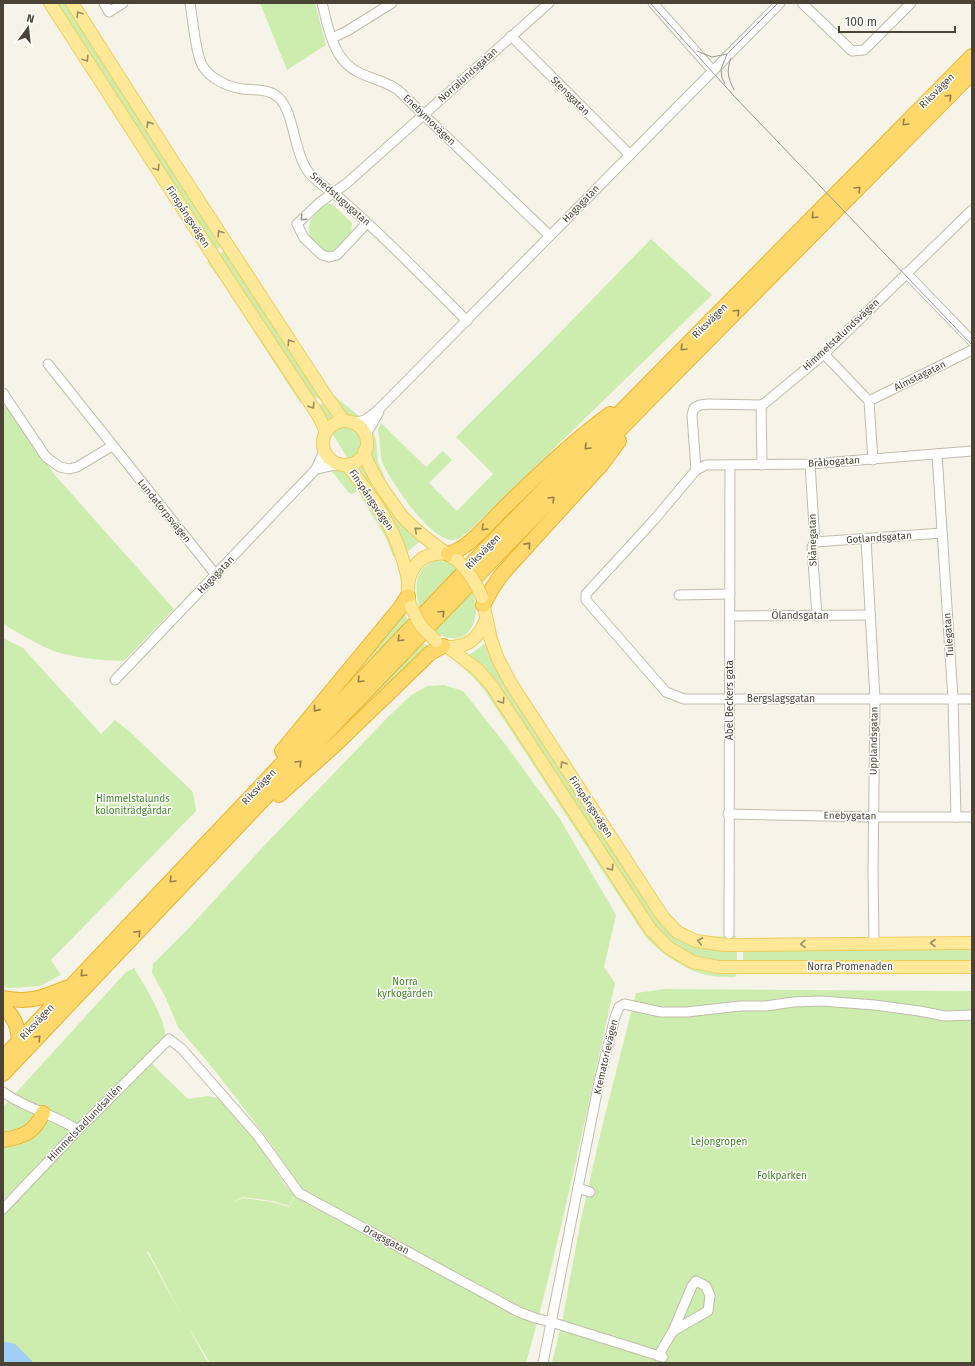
<svg xmlns="http://www.w3.org/2000/svg" width="975" height="1366" font-family="'Fira Sans',sans-serif">
  <rect width="100%" height="100%" fill="#f6f3e9"/>
  <g fill="#cdedae">
    <path d="M 55,3 L 66,3 L 222,246 L 215,251 Z"/>
    <path d="M 260,3 L 315,3 L 326,45 L 287,70 Z"/>
    <path d="M 325,204 L 332,204 L 352,223 L 351,236 L 336,251 L 328,252 L 321,249 L 309,236 L 309,227 L 311,219 Z"/>
    <path d="M 651,239 L 712,295 L 468,532 C 464,535 458,540 452,540 C 429,539 392,483 383,464 C 380,457 380,439 378,430 L 381,423 L 426,467 L 443,451 L 452,460 L 429,483 L 457,511 L 493,474 L 456,437 L 543,350 Z"/>
    <path d="M 225,250 L 321,398 L 309,397 L 217,255 Z"/>
    <path d="M 210,260 L 305,399 L 300,403 L 224,285 L 207,262 Z"/>
    <path d="M 335,396 L 360,417 C 347,421 339,407 332,398 Z"/>
    <path d="M 3,400 L 54,474 L 174,609 L 124,661 C 97,660 69,658 44,647 C 30,640 17,632 3,624 Z"/>
    <path d="M 325,403 L 335,419 L 326,424 L 315,405 Z"/>
    <path d="M 339,427 C 361,424 369,451 348,459 L 332,433 Z"/>
    <path d="M 373,431 L 376,440 L 378,462 L 385,478 L 381,481 L 370,459 L 371,435 Z"/>
    <path d="M 363,462 L 376,484 L 367,486 L 355,467 Z"/>
    <path d="M 335,468 C 348,471 352,480 359,490 L 352,494 L 349,493 L 330,469 Z"/>
    <path d="M 371,492 L 381,492 L 423,539 L 407,552 Z"/>
    <path d="M 362,495 L 388,536 L 395,556 L 393,556 L 385,536 L 361,497 Z"/>
    <path d="M 439,560 L 452,564 L 459,570 L 420,610 C 414,588 413,566 439,560 Z"/>
    <path d="M 471,588 C 474,597 477,608 475,618 C 470,643 447,643 432,629 Z"/>
    <path d="M 404,612 L 408,622 L 271,768 Z"/>
    <path d="M 497,636 L 505,661 L 511,672 L 666,911 C 689,938 703,937 736,936 L 737,939 C 706,939 695,940 671,920 L 511,676 L 495,637 Z"/>
    <path d="M 3,638 L 23,648 L 101,734 L 115,720 L 130,732 L 193,792 L 196,811 L 51,960 L 61,975 L 40,986 L 12,988 L 3,987 Z"/>
    <path d="M 421,640 L 429,648 L 287,783 Z"/>
    <path d="M 487,642 L 663,925 L 737,949 L 737,962 L 719,962 L 687,954 L 658,932 L 468,656 Z"/>
    <path d="M 459,661 L 471,670 L 491,694 L 648,934 C 673,963 699,973 737,973 L 735,977 C 726,977 717,977 707,975 C 686,971 659,952 645,936 L 485,691 L 475,679 L 458,663 Z"/>
    <path d="M 444,685 L 463,691 L 505,744 L 560,819 L 616,915 L 604,967 L 615,983 C 587,1110 561,1238 526,1363 L 210,1363 L 186,1323 L 148,1251 L 147,1252 L 208,1363 L 3,1363 L 3,1107 L 126,972 L 134,968 C 142,981 170,1025 164,1039 C 161,1046 152,1052 147,1058 L 161,1073 L 188,1099 L 208,1096 L 221,1099 L 255,1139 L 286,1186 L 295,1194 L 289,1206 L 273,1201 L 242,1197 L 230,1204 L 242,1198 L 272,1202 L 289,1207 L 299,1188 L 301,1187 L 269,1141 L 216,1072 L 178,1027 L 165,996 L 152,973 L 153,964 L 188,929 L 261,849 L 387,718 L 410,696 L 427,686 Z"/>
    <path d="M 972,948 L 972,961 L 743,962 L 743,949 Z"/>
    <path d="M 665,989 L 972,991 L 972,1363 L 552,1363 L 563,1317 L 581,1219 L 602,1127 L 636,993 Z"/>
  </g>
  <path fill="#a1cef7" d="M 3,1341 L 15,1344 L 34,1363 L 3,1363 Z"/>
  <g fill="none" stroke-linecap="round" stroke-linejoin="round">
    <defs>
      <g id="minor">
        <path d="M 104,3 L 109,12 L 123,3"/>
        <path d="M 190,3 C 193,20 195,51 202,65 C 210,79 228,87 243,89 C 254,90 269,89 278,97 C 295,112 293,154 310,174 C 317,182 325,187 333,193 C 343,200 352,209 361,217 C 397,250 432,286 467,321"/>
        <path d="M 322,3 C 328,27 333,60 358,72 C 373,80 384,80 398,90 L 550,236"/>
        <path d="M 653,3 L 713,71"/>
        <path d="M 802,3 L 852,51 L 864,50 L 911,3"/>
        <path d="M 511,36 L 630,155"/>
        <path d="M 332,38 L 347,31 L 392,3"/>
        <path d="M 367,223 L 337,255 L 329,257 L 322,255 L 304,238 L 297,224 L 319,203 L 347,183 L 549,3"/>
        <path d="M 906,273 L 972,341"/>
        <path d="M 824,354 L 869,401 L 873,460"/>
        <path d="M 48,364 L 216,575"/>
        <path d="M 3,393 L 46,457 L 60,467 L 69,469 L 77,467 L 112,446"/>
        <path d="M 869,401 L 972,350"/>
        <path d="M 761,405 L 762,465"/>
        <path d="M 352,423 L 365,420 L 378,410 L 780,3"/>
        <path d="M 366,444 L 368,431 L 379,412"/>
        <path d="M 972,451 L 810,464 L 706,465 L 696,470 L 654,520 L 586,594 L 586,600 L 666,692 L 684,699 L 972,699"/>
        <path d="M 937,454 L 953,699 L 956,817"/>
        <path d="M 810,464 L 815,542 L 812,547 L 817,616"/>
        <path d="M 316,469 L 340,464"/>
        <path d="M 696,470 L 692,415 L 694,408 L 700,405 L 708,404 L 761,405 L 765,403 L 824,354 L 972,210"/>
        <path d="M 866,539 L 875,699 L 873,870 L 874,943"/>
        <path d="M 815,542 L 942,533"/>
        <path d="M 679,595 L 730,594"/>
        <path d="M 730,616 L 870,615"/>
        <path d="M 115,680 L 316,469 L 324,451"/>
        <path d="M 728,814 L 873,817 L 972,817"/>
        <path d="M 729,934 L 730,466"/>
        <path d="M 3,1092 C 26,1109 54,1114 78,1130"/>
        <path d="M 578,1188 L 590,1192"/>
        <path d="M 3,1209 L 78,1130 L 169,1039 L 182,1049 L 258,1136 L 299,1193 L 519,1312 L 535,1318 L 551,1322 L 663,1357"/>
        <path d="M 658,1356 L 673,1331 L 692,1286 L 696,1281 L 706,1286 L 710,1296 L 708,1311 L 673,1331"/>
        <path d="M 543,1363 L 599,1082 L 615,1017 L 619,1007 L 624,1004 L 661,1012 L 687,1012 L 740,1006 L 766,1006 L 793,1002 L 821,1001 L 875,1005 L 919,1011 L 945,1016 L 972,1015"/>
      </g>
      <g id="major">
        <path d="M 50,3 L 234,288 L 318,415 L 326,431"/>
        <path d="M 72,3 L 176,166 L 328,399 L 344,421"/>
        <circle cx="345" cy="443" r="22"/>
        <path d="M 364,452 C 368,466 376,479 384,491 C 390,499 396,508 402,516 C 417,533 437,547 455,559"/>
        <path d="M 347,465 C 365,488 384,512 395,538 C 401,552 405,566 408,580"/>
        <path d="M 482,597 L 491,640 L 498,659 L 510,682 L 663,917 L 677,932 L 696,941 L 725,945 L 972,943"/>
        <path d="M 410,605 C 403,577 415,550 448,554"/>
        <path d="M 445,646 C 450,648 453,647 458,646 C 473,644 480,633 486,620"/>
        <path d="M 449,648 L 478,670 L 492,686 L 651,930 L 669,948 L 693,962 L 719,967 L 972,967"/>
      </g>
      <g id="highway">
        <path d="M 448,554 C 469,549 490,521 506,506 C 539,474 573,441 610,414"/>
        <path d="M 483,605 L 493,587 L 502,574 L 602,464 L 619,441"/>
        <path d="M 282,751 L 400,608 L 408,596"/>
        <path d="M 279,795 L 335,745 L 420,663 L 430,653 L 443,646"/>
        <path d="M 3,998 C 29,1003 42,998 66,988"/>
        <path d="M 3,1008 C 15,1016 18,1027 19,1042"/>
        <path d="M 3,1058 L 495,539 L 972,56"/>
        <path d="M 3,1074 L 336,723 L 505,547 L 647,402 L 972,73"/>
        <path d="M 3,1140 C 23,1137 35,1132 43,1113"/>
      </g>
    </defs>
    <use href="#minor" stroke="#c2bcaa" stroke-width="11"/>
    <use href="#major" stroke="#efcd5e" stroke-width="14"/>
    <use href="#highway" stroke="#ecb32d" stroke-width="16"/>
    <use href="#minor" stroke="#fff" stroke-width="9"/>
    <use href="#major" stroke="#ffe999" stroke-width="12"/>
    <use href="#highway" stroke="#ffd86b" stroke-width="14"/>
    <g stroke="#989898" stroke-width="1">
      <path d="M 650,3 L 735,97 L 972,345"/>
      <path d="M 697,51 L 712,57 L 727,54"/>
      <path d="M 731,58 C 726,70 728,78 734,90"/>
      <path d="M 725,84 L 722,78 L 721,69 L 727,54 L 778,3"/>
    </g>
    <defs>
      <g id="major-bridge">
        <path d="M 457,560 C 469,572 476,582 482,597"/>
        <path d="M 411,607 L 421,626 L 436,641"/>
      </g>
    </defs>
    <use href="#major-bridge" stroke="#efcd5e" stroke-width="14" stroke-linecap="butt"/>
    <use href="#major-bridge" stroke="#ffe999" stroke-width="12"/>
  </g>
  <defs><path id="oneway-chevron" d="M-2-3.5L2.5 0L-2 3.5" fill="none" stroke-width="1.6" stroke-linecap="round" stroke-linejoin="round"/></defs>
  <g stroke="#9c8e63">
    <use href="#oneway-chevron" transform="translate(79 14) rotate(-123)"/>
    <use href="#oneway-chevron" transform="translate(86 59) rotate(57)"/>
    <use href="#oneway-chevron" transform="translate(149 124) rotate(-122)"/>
    <use href="#oneway-chevron" transform="translate(157 168) rotate(57)"/>
    <use href="#oneway-chevron" transform="translate(220 233) rotate(-123)"/>
    <use href="#oneway-chevron" transform="translate(290 342) rotate(-123)"/>
    <use href="#oneway-chevron" transform="translate(312 406) rotate(56)"/>
    <use href="#oneway-chevron" transform="translate(417 530) rotate(-140)"/>
    <use href="#oneway-chevron" transform="translate(502 701) rotate(57)"/>
    <use href="#oneway-chevron" transform="translate(563 764) rotate(-123)"/>
    <use href="#oneway-chevron" transform="translate(611 868) rotate(57)"/>
    <use href="#oneway-chevron" transform="translate(700 941) rotate(-169)"/>
    <use href="#oneway-chevron" transform="translate(933 943) rotate(180)"/>
    <use href="#oneway-chevron" transform="translate(803 944) rotate(179)"/>
  </g>
  <g stroke="#937f4b">
    <use href="#oneway-chevron" transform="translate(949 97) rotate(-45)"/>
    <use href="#oneway-chevron" transform="translate(905 123) rotate(135)"/>
    <use href="#oneway-chevron" transform="translate(858 189) rotate(-45)"/>
    <use href="#oneway-chevron" transform="translate(814 216) rotate(135)"/>
    <use href="#oneway-chevron" transform="translate(737 312) rotate(-45)"/>
    <use href="#oneway-chevron" transform="translate(683 348) rotate(135)"/>
    <use href="#oneway-chevron" transform="translate(587 447) rotate(135)"/>
    <use href="#oneway-chevron" transform="translate(552 499) rotate(-46)"/>
    <use href="#oneway-chevron" transform="translate(484 528) rotate(135)"/>
    <use href="#oneway-chevron" transform="translate(528 545) rotate(-48)"/>
    <use href="#oneway-chevron" transform="translate(442 613) rotate(-46)"/>
    <use href="#oneway-chevron" transform="translate(400 639) rotate(134)"/>
    <use href="#oneway-chevron" transform="translate(360 680) rotate(134)"/>
    <use href="#oneway-chevron" transform="translate(316 709) rotate(129)"/>
    <use href="#oneway-chevron" transform="translate(299 763) rotate(-47)"/>
    <use href="#oneway-chevron" transform="translate(172 880) rotate(134)"/>
    <use href="#oneway-chevron" transform="translate(138 933) rotate(-47)"/>
    <use href="#oneway-chevron" transform="translate(83 974) rotate(134)"/>
    <use href="#oneway-chevron" transform="translate(38 1038) rotate(-46)"/>
  </g>
  <use stroke="#9c9890" href="#oneway-chevron" transform="translate(303 218) rotate(135)"/>
  <g text-anchor="middle" dominant-baseline="central" stroke-width="3" stroke-linejoin="round" paint-order="stroke">
    <g font-size="10" fill="#4b4436" stroke="#fff">
      <text transform="translate(468 75) rotate(-42)">Norralundsgatan</text>
      <text transform="translate(937 91) rotate(-45)">Riksvägen</text>
      <text transform="translate(570 96) rotate(45)">Stensgatan</text>
      <text transform="translate(429 120) rotate(44)">Enebymovägen</text>
      <text transform="translate(340 199) rotate(41)">Smedstugugatan</text>
      <text transform="translate(581 204) rotate(-46)">Hagagatan</text>
      <text transform="translate(188 217) rotate(57)">Finspångsvägen</text>
      <text transform="translate(710 321) rotate(-45)">Riksvägen</text>
      <text transform="translate(841 335) rotate(-43)">Himmelstalundsvägen</text>
      <text transform="translate(920 376) rotate(-26)">Almstagatan</text>
      <text transform="translate(834 462) rotate(-4)">Bråbogatan</text>
      <text transform="translate(371 500) rotate(56)">Finspångsvägen</text>
      <text transform="translate(164 511) rotate(51)">Lundatorpsvägen</text>
      <text transform="translate(879 538) rotate(-4)">Gotlandsgatan</text>
      <text transform="translate(813 540) rotate(-91)">Skånegatan</text>
      <text transform="translate(483 552) rotate(-46)">Riksvägen</text>
      <text transform="translate(216 575) rotate(-46)">Hagagatan</text>
      <text x="800" y="616">Ölandsgatan</text>
      <text transform="translate(949 635) rotate(-94)">Tulegatan</text>
      <text x="781" y="699">Bergslagsgatan</text>
      <text transform="translate(730 700) rotate(-90)">Abel Beckers gata</text>
      <text transform="translate(874 741) rotate(-89)">Upplandsgatan</text>
      <text transform="translate(259 787) rotate(-47)">Riksvägen</text>
      <text transform="translate(591 807) rotate(57)">Finspångsvägen</text>
      <text transform="translate(850 816) rotate(1)">Enebygatan</text>
      <text x="850" y="967">Norra Promenaden</text>
      <text transform="translate(37 1022) rotate(-47)">Riksvägen</text>
      <text transform="translate(606 1057) rotate(-77)">Krematorievägen</text>
      <text transform="translate(85 1123) rotate(-46)">Himmelstadlundsallén</text>
      <text transform="translate(386 1240) rotate(28)">Dragsgatan</text>
    </g>
    <g font-size="10" fill="#418323" stroke="#fff">
      <text x="133" y="799">Himmelstalunds<tspan x="133" dy="12">koloniträdgårdar</tspan></text>
      <text x="405" y="982">Norra<tspan x="405" dy="12">kyrkogården</tspan></text>
      <text x="719" y="1142">Lejongropen</text>
      <text x="782" y="1176">Folkparken</text>
    </g>
  </g>
  <rect width="975" height="1366" fill="none" stroke="#4b4436" stroke-width="8"/>
  <g transform="translate(28 28) rotate(15)" stroke="#ffffff" stroke-width="3" paint-order="stroke">
  <path d="M0-3L7 15L0 10L-7 15Z" fill="#4b4436"/>
  <text y="-6" font-size="11" font-weight="bold" text-anchor="middle" fill="#4b4436">N</text>
  </g>
  <path d="M839 26v6h116v-6" fill="none" stroke="#4b4436" stroke-width="2"/>
  <text x="845" y="26" font-size="12" fill="#4b4436" stroke="#ffffff" stroke-width="3" paint-order="stroke">100 m</text>
</svg>
